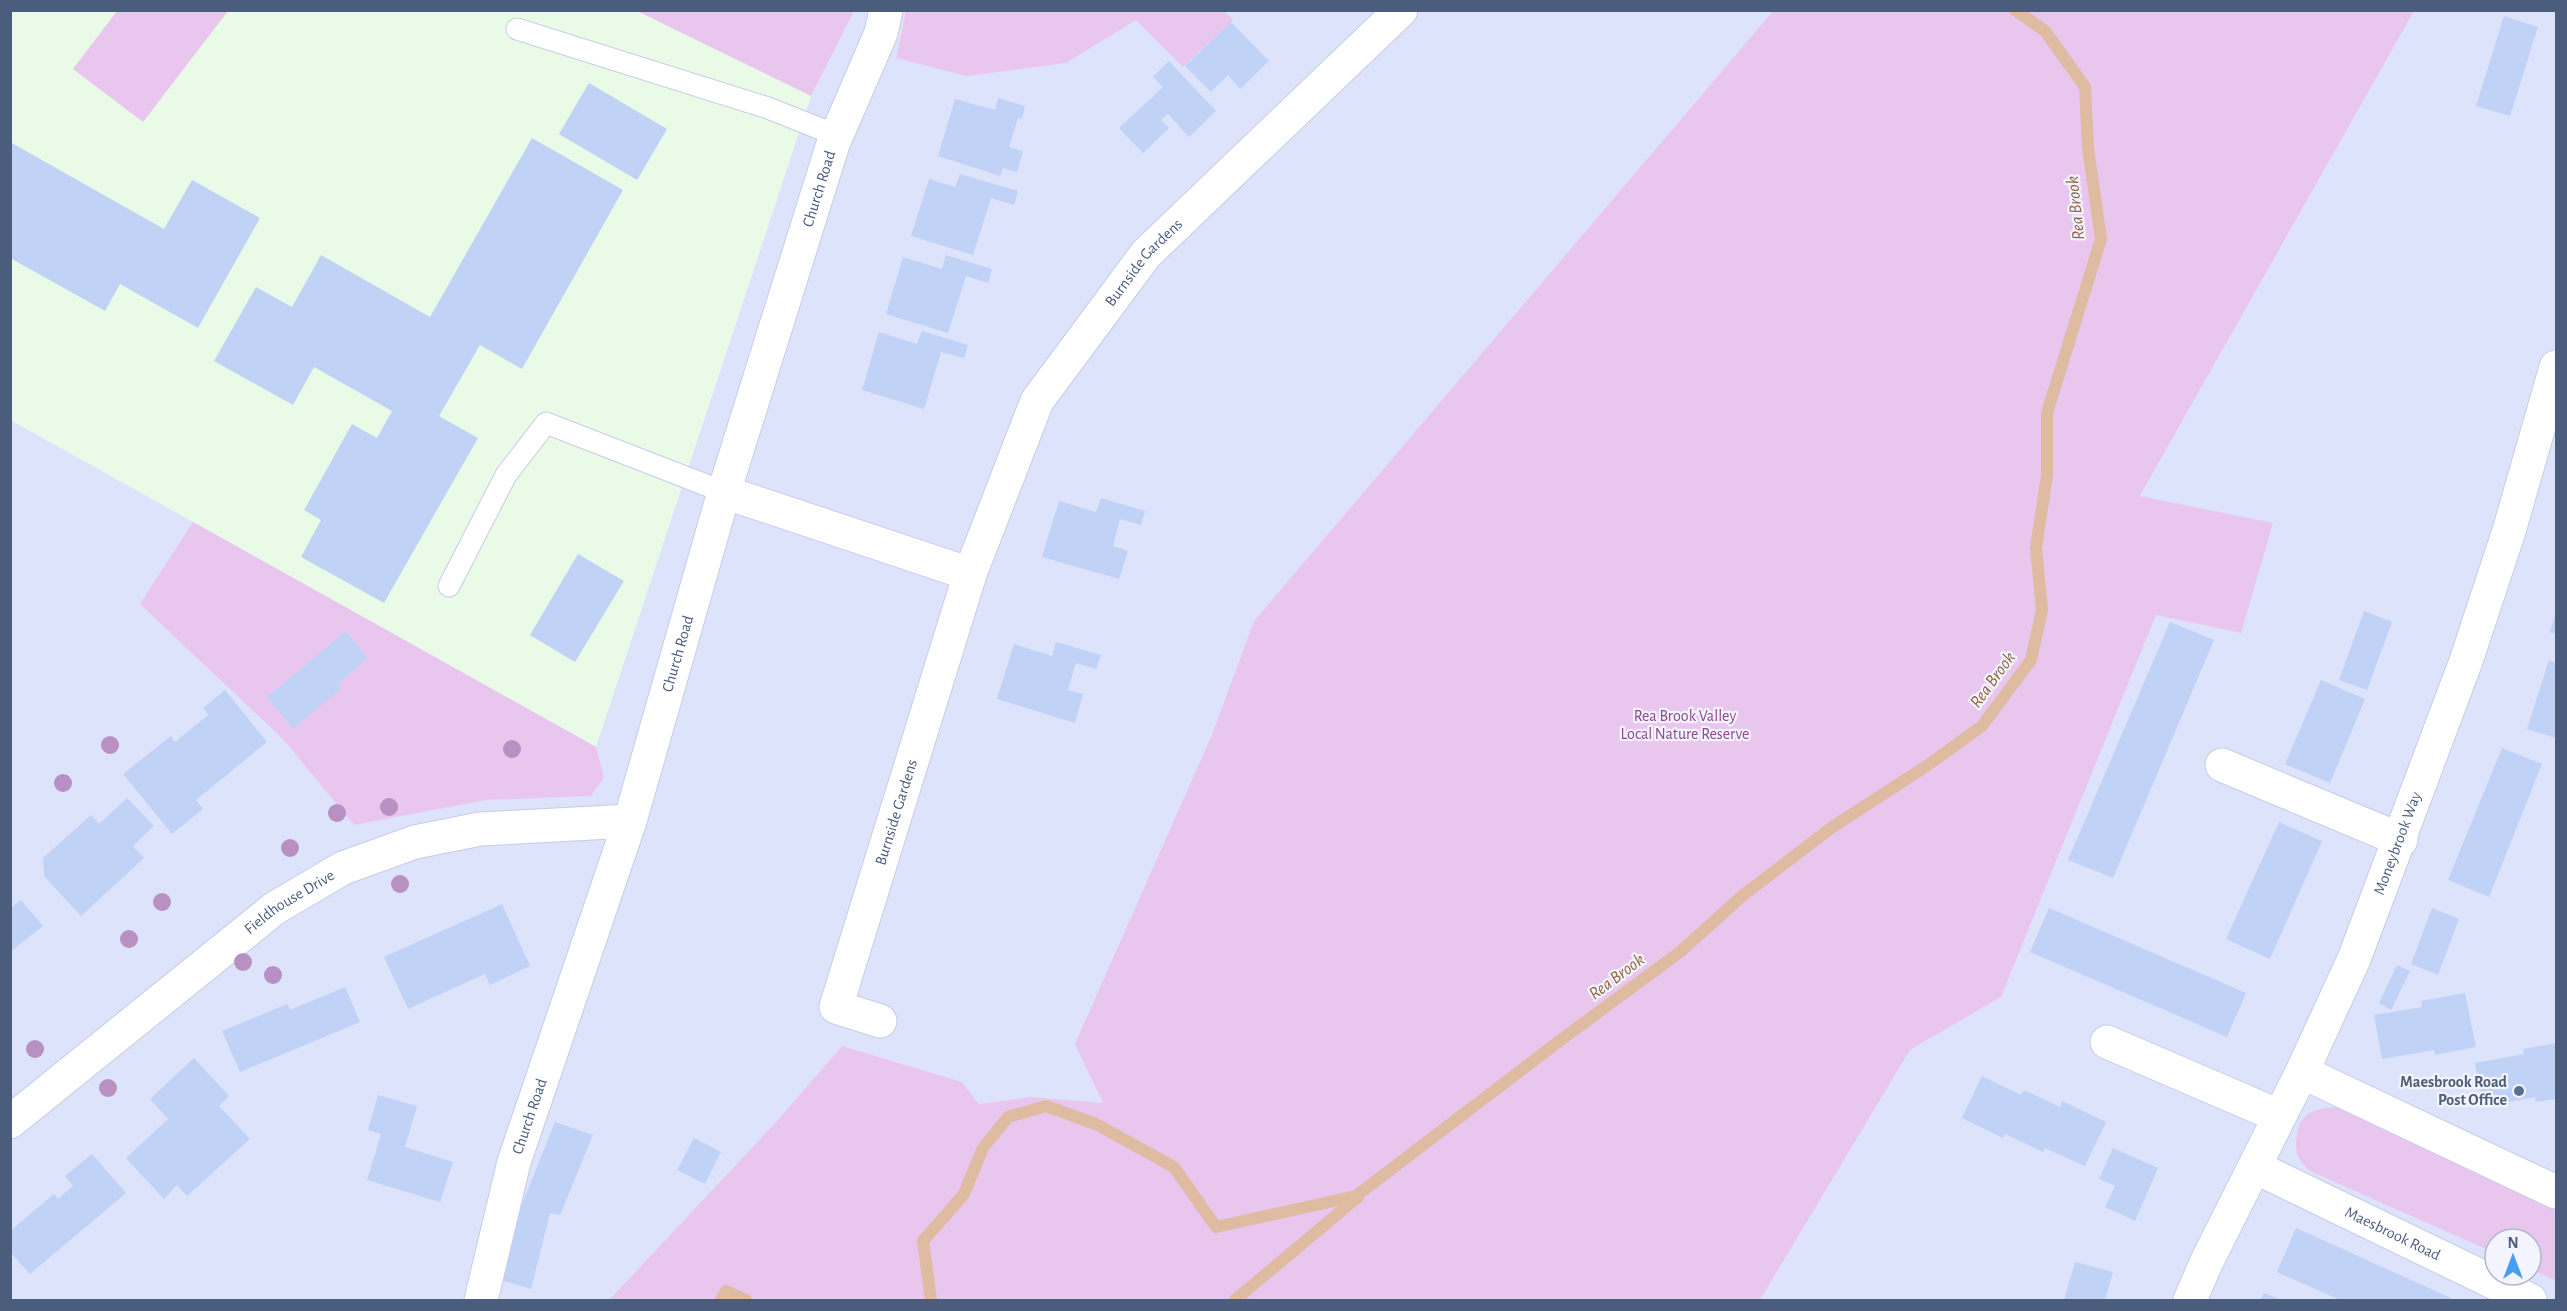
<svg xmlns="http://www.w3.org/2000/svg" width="2567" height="1311" font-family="'Alegreya Sans',sans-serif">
  <rect width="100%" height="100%" fill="#ebedfe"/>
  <g fill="#dee3fc" fill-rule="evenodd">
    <path d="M 854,11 L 1773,11 L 1254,621 L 1211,737 L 1103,1103 L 1030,1097 L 979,1104 L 962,1082 L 842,1046 L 776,1122 L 609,1300 L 11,1300 L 10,420 L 596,746 L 811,96 Z"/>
    <path d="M 2414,11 L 2556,11 L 2556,1300 L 1760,1300 L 1910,1050 L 2001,997 L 2156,615 L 2241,633 L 2140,497 ZM 2495,1239 L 2531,1239 L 2531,1275 L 2495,1275 Z"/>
  </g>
  <path fill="#e9fbe7" d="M 11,11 L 637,11 L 811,96 L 596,747 L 11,420 Z"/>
  <g fill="#e9c6ee" fill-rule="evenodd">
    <path d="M 1223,10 L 1233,20 L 1183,67 L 1136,20 L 1066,63 L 967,76 L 896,58 L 906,11 Z"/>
    <path d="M 117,11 L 228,11 L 143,122 L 73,69 Z"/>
    <path d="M 637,11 L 854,11 L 811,96 Z"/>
    <path d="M 1773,11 L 2414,11 L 2140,496 L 2273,523 L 2241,633 L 2156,615 L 2001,997 L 1910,1050 L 1760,1300 L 609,1300 L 776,1122 L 842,1046 L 962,1082 L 979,1104 L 1030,1097 L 1103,1103 L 1075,1044 L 1211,737 L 1254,621 Z"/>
    <path d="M 193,522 L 596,747 L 604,777 L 591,796 L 486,800 L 354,825 L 283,739 L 140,604 ZM 346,631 L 368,658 L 338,684 L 341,688 L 293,729 L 267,697 Z"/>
    <path d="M 2340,1107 L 2556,1207 L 2556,1281 L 2531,1269 L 2531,1239 L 2495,1239 L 2495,1253 L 2310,1171 C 2306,1167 2300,1161 2298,1156 C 2295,1150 2296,1140 2297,1133 C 2302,1109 2320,1108 2340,1107 Z"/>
  </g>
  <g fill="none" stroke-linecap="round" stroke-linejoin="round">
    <g stroke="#debba1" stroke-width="12">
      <path d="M 721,1300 L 726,1291 L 746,1300"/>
      <path d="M 931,1300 L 923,1241 L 964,1194 L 983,1148 L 1008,1117 L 1046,1106 L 1096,1124 L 1174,1167 L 1216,1227 L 1356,1196 L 1562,1039 L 1680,952 L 1742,896 L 1831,828 L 1928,765 L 1982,726 L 2031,660 L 2042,610 L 2036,548 L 2047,475 L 2047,413 L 2101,239 L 2088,148 L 2085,87 L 2045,31 L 2015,10"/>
      <path d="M 1235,1300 L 1358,1197"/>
    </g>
  </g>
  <g fill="#c0d2f6">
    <path d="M 2504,16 L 2538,27 L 2510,116 L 2476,106 Z"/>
    <path d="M 1231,22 L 1269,61 L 1240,89 L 1228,75 L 1211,92 L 1185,66 Z"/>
    <path d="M 1169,61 L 1216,111 L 1189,137 L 1168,114 L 1161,120 L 1169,128 L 1143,153 L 1119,128 L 1163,87 L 1153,77 Z"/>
    <path d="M 589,83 L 667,129 L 637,180 L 559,134 Z"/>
    <path d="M 998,98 L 1025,106 L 1022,119 L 1018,118 L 1009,147 L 1023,151 L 1017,172 L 1003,168 L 1000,176 L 938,156 L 955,99 L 995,110 Z"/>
    <path d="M 532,138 L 623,190 L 522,369 L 480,345 L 439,416 L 478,438 L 384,603 L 301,557 L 321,520 L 304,510 L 352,424 L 377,438 L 392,411 L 314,367 L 293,405 L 214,361 L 256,287 L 292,307 L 321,255 L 430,317 Z"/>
    <path d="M 10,142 L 164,229 L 192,180 L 260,218 L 198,328 L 120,284 L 105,311 L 10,258 Z"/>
    <path d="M 960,174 L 1018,191 L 1014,205 L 991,198 L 973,255 L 911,236 L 929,179 L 955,187 Z"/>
    <path d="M 946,255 L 992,269 L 988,283 L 966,276 L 948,333 L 886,314 L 903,257 L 942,269 Z"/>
    <path d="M 922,331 L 968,345 L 964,358 L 941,352 L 924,409 L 862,390 L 879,332 L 917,344 Z"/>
    <path d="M 1101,498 L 1145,511 L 1141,525 L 1120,519 L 1113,546 L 1128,551 L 1119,579 L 1042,557 L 1059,501 L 1096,512 Z"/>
    <path d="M 578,554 L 624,581 L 575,662 L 530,635 Z"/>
    <path d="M 2364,611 L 2392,622 L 2367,690 L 2339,680 Z"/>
    <path d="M 2556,611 L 2556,634 L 2550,632 Z"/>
    <path d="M 2170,622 L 2214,640 L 2113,878 L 2068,860 Z"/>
    <path d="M 346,631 L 368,658 L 338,684 L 342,688 L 293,729 L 267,697 Z"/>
    <path d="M 1056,642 L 1101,655 L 1096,669 L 1076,663 L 1068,690 L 1083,694 L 1075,723 L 997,699 L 1014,644 L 1052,656 Z"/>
    <path d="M 2549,660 L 2556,663 L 2556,738 L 2527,729 Z"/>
    <path d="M 2321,680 L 2365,699 L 2330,783 L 2285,764 Z"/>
    <path d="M 225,690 L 267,742 L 196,800 L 203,809 L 172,834 L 123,774 L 171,736 L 175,742 L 208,715 L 203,708 Z"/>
    <path d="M 2502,748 L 2542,764 L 2489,897 L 2448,880 Z"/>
    <path d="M 127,798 L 154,826 L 133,846 L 144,858 L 81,916 L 44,876 L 43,858 L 91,815 L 99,824 Z"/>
    <path d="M 2279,822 L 2322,841 L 2270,959 L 2226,939 Z"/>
    <path d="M 21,900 L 43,926 L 10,952 L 10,908 Z"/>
    <path d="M 502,904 L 530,966 L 490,985 L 485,974 L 408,1009 L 384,957 Z"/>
    <path d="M 2049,908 L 2246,993 L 2227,1037 L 2030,952 Z"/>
    <path d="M 2432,908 L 2459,919 L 2438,975 L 2411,964 Z"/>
    <path d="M 2397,965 L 2410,971 L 2391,1010 L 2379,1003 Z"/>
    <path d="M 345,987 L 360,1022 L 240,1072 L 222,1031 L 287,1004 L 290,1010 Z"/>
    <path d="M 2465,993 L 2476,1047 L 2435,1055 L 2434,1050 L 2382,1059 L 2374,1015 L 2422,1007 L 2421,1001 Z"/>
    <path d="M 2556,1043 L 2556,1099 L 2536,1102 L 2535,1097 L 2483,1107 L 2475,1063 L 2524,1054 L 2523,1049 Z"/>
    <path d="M 194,1058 L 229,1096 L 219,1106 L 250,1139 L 187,1196 L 177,1185 L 164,1199 L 126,1158 L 168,1119 L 150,1099 Z"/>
    <path d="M 1982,1076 L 2021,1095 L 2024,1090 L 2060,1107 L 2062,1101 L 2106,1122 L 2085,1166 L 2045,1148 L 2043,1152 L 2005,1134 L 2003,1138 L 1962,1118 Z"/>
    <path d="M 378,1095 L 417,1106 L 405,1147 L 453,1162 L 440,1202 L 367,1180 L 381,1134 L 368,1130 Z"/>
    <path d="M 555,1122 L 593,1135 L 560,1215 L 550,1213 L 531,1289 L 501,1280 L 522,1204 Z"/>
    <path d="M 694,1138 L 721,1152 L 705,1184 L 677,1170 Z"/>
    <path d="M 2113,1148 L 2158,1168 L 2135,1221 L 2105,1207 L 2115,1186 L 2099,1179 Z"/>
    <path d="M 92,1154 L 126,1193 L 30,1274 L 10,1252 L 10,1231 L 54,1194 L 58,1199 L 73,1186 L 65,1176 Z"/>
    <path d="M 2296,1228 L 2451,1298 L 2450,1300 L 2340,1300 L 2277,1272 Z"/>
    <path d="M 2075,1262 L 2113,1272 L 2105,1300 L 2064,1300 Z"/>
    <path d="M 2264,1293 L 2282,1300 L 2260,1300 Z"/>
  </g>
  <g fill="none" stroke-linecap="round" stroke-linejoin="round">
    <defs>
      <g id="service">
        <path d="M 517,29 L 768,108 L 836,135"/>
        <path d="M 449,586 L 506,475 L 546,423 L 724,492"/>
      </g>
      <g id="minor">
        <path d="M 724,492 L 970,574"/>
        <path d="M 2222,765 L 2401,840"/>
        <path id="s1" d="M 880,1021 L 836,1007 L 970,574 L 1037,401 L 1146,254 L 1401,10"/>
        <path d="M 2107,1042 L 2279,1116"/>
        <path d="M 2302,1072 L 2556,1192"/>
        <path id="s2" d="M 10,1122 L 275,908 L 343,868 L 415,842 L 480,829 L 630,821"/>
        <path id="s3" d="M 2255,1167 L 2530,1300"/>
        <path id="s4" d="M 481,1300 L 514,1162 L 630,821 L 724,492 L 833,144 L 881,33 L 886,10"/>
        <path id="s5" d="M 2190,1300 L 2207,1261 L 2302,1072 L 2354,959 L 2466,661 L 2509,531 L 2556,367"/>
      </g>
    </defs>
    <use href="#service" stroke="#c4cde5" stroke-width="23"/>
    <use href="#minor" stroke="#c4cde5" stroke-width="35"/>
    <use href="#service" stroke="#fff" stroke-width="21"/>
    <use href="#minor" stroke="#fff" stroke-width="33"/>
  </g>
  <g fill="#b891c2">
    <circle cx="110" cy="745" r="9"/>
    <circle cx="512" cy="749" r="9"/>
    <circle cx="63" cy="783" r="9"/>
    <circle cx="389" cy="807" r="9"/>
    <circle cx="337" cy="813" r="9"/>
    <circle cx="290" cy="848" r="9"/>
    <circle cx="400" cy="884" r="9"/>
    <circle cx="162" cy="902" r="9"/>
    <circle cx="129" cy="939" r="9"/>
    <circle cx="243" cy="962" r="9"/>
    <circle cx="273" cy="975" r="9"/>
    <circle cx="35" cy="1049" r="9"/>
    <circle cx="108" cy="1088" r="9"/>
  </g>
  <circle fill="#5c6f8a" stroke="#f3f4ff" stroke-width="2" cx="2519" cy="1091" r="6"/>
  <g text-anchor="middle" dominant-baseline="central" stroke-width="4.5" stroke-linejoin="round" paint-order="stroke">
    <g font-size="16" fill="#4a5d7d" stroke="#f3f4ff">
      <text stroke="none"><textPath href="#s4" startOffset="1162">Church Road</textPath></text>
      <text stroke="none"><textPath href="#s1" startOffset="860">Burnside Gardens</textPath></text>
      <text stroke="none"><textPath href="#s4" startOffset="676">Church Road</textPath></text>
      <text stroke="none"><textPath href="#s1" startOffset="250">Burnside Gardens</textPath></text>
      <text stroke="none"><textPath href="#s5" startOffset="502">Moneybrook Way</textPath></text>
      <text stroke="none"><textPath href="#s2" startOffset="356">Fieldhouse Drive</textPath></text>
      <text stroke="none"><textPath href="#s4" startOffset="190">Church Road</textPath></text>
      <text stroke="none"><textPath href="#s3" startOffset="153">Maesbrook Road</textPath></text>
    </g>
    <g font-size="16" fill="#8f4591" stroke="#f3f4ff">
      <text x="1685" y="716">Rea Brook Valley<tspan x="1685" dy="18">Local Nature Reserve</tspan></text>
    </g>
    <g font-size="16" font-weight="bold" fill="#4e5e75" stroke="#f3f4ff" text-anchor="end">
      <text x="2507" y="1082">Maesbrook Road<tspan x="2507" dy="18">Post Office</tspan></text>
    </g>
    <g font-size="18" font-style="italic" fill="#926441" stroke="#f3f4ff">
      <text transform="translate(2076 208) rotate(-96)">Rea Brook</text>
      <text transform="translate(1993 680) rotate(-54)">Rea Brook</text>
      <text transform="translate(1617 977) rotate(-37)">Rea Brook</text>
    </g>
  </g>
  <rect width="2567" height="1311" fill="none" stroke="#4a5d7d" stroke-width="24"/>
  <g transform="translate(2513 1257)"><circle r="28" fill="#f3f4ff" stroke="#afb8cb" stroke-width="1.5"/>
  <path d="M0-4.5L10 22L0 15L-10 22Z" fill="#469df2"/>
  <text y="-9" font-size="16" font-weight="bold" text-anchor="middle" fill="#4a5d7d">N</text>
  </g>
</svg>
